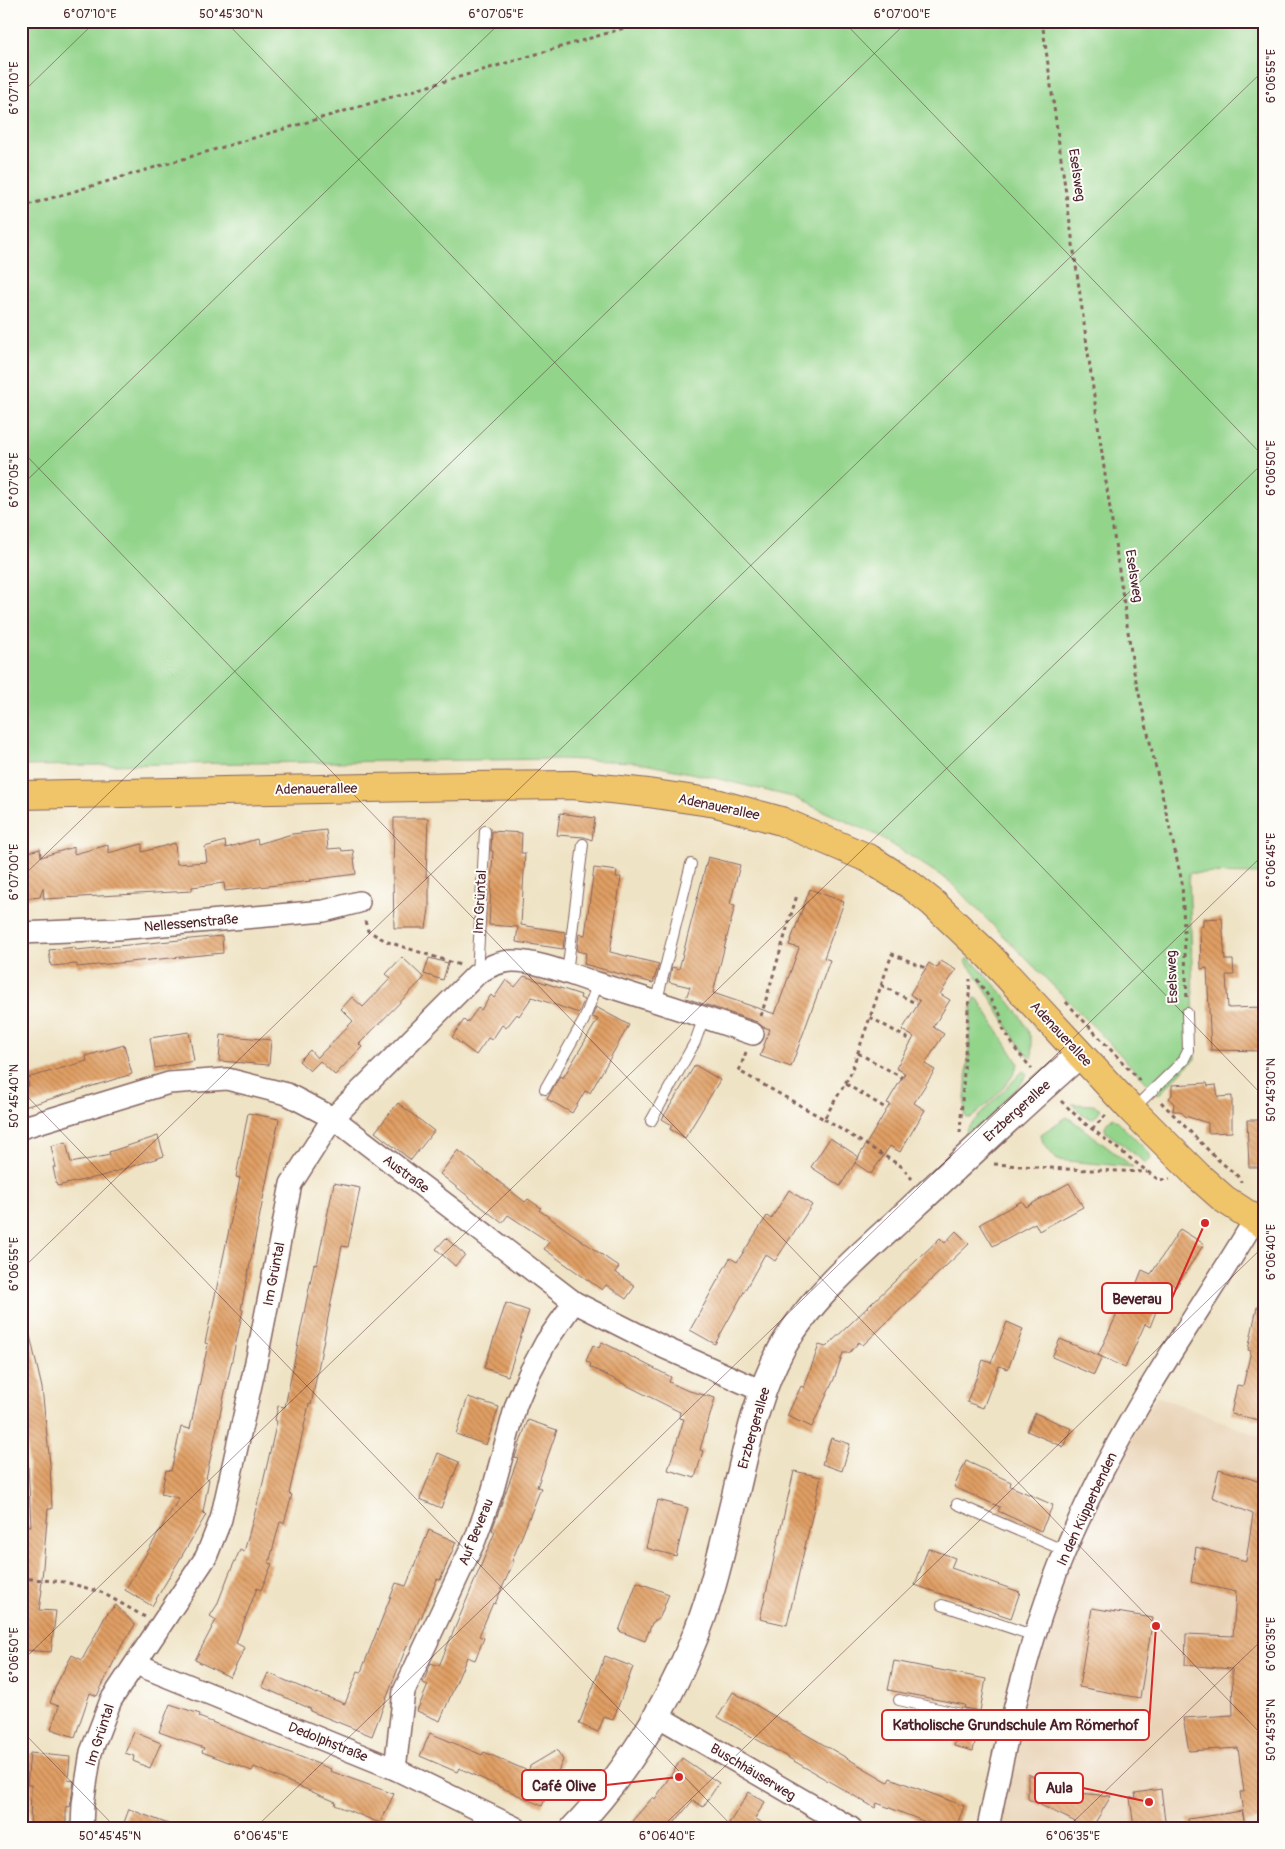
<svg xmlns="http://www.w3.org/2000/svg" width="1285" height="1849" font-family="Pangolin,sans-serif">
  <defs>
    <pattern id="building-back-hatch" width="6" height="6" patternUnits="userSpaceOnUse" patternTransform="scale(1.25)"><rect width="6" height="6" fill="#e09f64"/><path d="M-1 5l2 2M0 0l6 6M5-1l2 2" fill="none" stroke="#b88153"/></pattern>
  </defs>
  <rect width="100%" height="100%" fill="#fdfcf7"/>
  <filter id="ink" filterUnits="userSpaceOnUse"><feTurbulence type="fractalNoise" baseFrequency=".02" numOctaves="2"/><feDisplacementMap in="SourceGraphic" scale="10" xChannelSelector="R" yChannelSelector="G"/><feConvolveMatrix kernelMatrix="1 2 1 2 8 2 1 2 1" color-interpolation-filters="sRGB"/></filter>
  <filter id="wash" filterUnits="userSpaceOnUse"><feTurbulence type="fractalNoise" baseFrequency=".0096" numOctaves="4" result="noise"/><feDisplacementMap in="SourceGraphic" scale="20" xChannelSelector="R" yChannelSelector="G"/><feGaussianBlur stdDeviation="1.12" result="paint"/><feColorMatrix in="noise" values="0 0 0 0 0 0 0 0 0 0 0 0 0 0 0 0 0 1.4 0 .05"/><feComposite in="paint" operator="in"/></filter>
  <g filter="url(#wash)">
    <rect width="100%" height="100%" fill="#efe3c5"/>
    <path fill="#e9d3b7" d="M 1157,1396 L 1264,1438 L 1264,1828 L 1000,1828 L 1008,1764 L 1023,1703 L 1065,1573 L 1109,1480 L 1143,1417 Z"/>
    <g fill="#93d48b" stroke="#6e7a5b">
      <path d="M 21,21 L 1264,21 L 1264,874 L 1189,873 L 1195,1059 L 1158,1095 L 1101,1034 L 949,881 L 879,836 L 792,797 L 711,777 L 634,762 L 558,759 L 21,766 Z"/>
      <path d="M 968,958 L 974,963 C 996,987 1038,1024 1032,1058 C 1022,1056 992,999 984,987 C 979,978 972,970 965,961 Z"/>
      <path d="M 975,998 L 978,999 L 1018,1063 C 1016,1079 984,1108 971,1118 L 967,1118 L 964,1114 L 971,1012 Z"/>
      <path d="M 1023,1071 L 1027,1074 L 1021,1084 L 973,1137 L 969,1137 L 965,1134 L 966,1130 L 970,1125 Z"/>
      <path d="M 1072,1104 L 1093,1105 L 1101,1109 L 1095,1117 L 1091,1119 L 1084,1116 Z"/>
      <path d="M 1067,1117 L 1073,1121 L 1133,1167 L 1057,1160 L 1043,1143 L 1041,1134 Z"/>
      <path d="M 1113,1117 L 1149,1153 L 1151,1158 L 1146,1163 L 1106,1132 C 1103,1125 1108,1122 1113,1117 Z"/>
    </g>
    <g id="blocks">
      <g fill="url(#building-back-hatch)">
        <path d="M 560,813 L 595,818 L 592,840 L 584,837 L 557,835 Z"/>
        <path d="M 394,818 L 428,818 L 426,877 L 429,877 L 429,909 L 426,928 L 394,928 L 393,877 Z"/>
        <path d="M 326,830 L 328,849 L 341,848 L 342,851 L 353,850 L 356,874 L 310,880 L 311,881 L 225,891 L 224,883 L 192,887 L 192,891 L 44,899 L 43,888 L 40,897 L 21,899 L 21,854 L 40,849 L 41,857 L 74,847 L 74,854 L 108,845 L 108,853 L 142,844 L 142,852 L 175,843 L 177,864 L 207,862 L 205,847 L 225,841 L 226,848 L 257,839 L 258,844 L 292,834 Z"/>
        <path d="M 492,831 L 522,833 L 521,853 L 525,853 L 521,925 L 565,932 L 563,949 L 516,942 L 518,927 L 489,925 L 493,851 L 491,851 Z"/>
        <path d="M 708,857 L 740,865 L 730,904 L 735,905 L 713,993 L 775,1014 L 799,948 L 789,945 L 810,889 L 844,902 L 824,958 L 830,960 L 791,1067 L 760,1056 L 770,1029 L 763,1027 L 757,1022 L 686,998 L 690,987 L 669,982 L 672,967 L 679,969 Z"/>
        <path d="M 594,868 L 617,871 L 616,877 L 621,877 L 610,952 L 659,964 L 653,983 L 584,964 L 586,953 L 577,951 L 579,934 L 585,935 Z"/>
        <path d="M 1222,918 L 1225,960 L 1233,960 L 1234,975 L 1226,975 L 1228,1008 L 1264,1007 L 1264,1051 L 1211,1050 L 1207,968 L 1201,969 L 1200,927 L 1203,926 L 1203,919 Z"/>
        <path d="M 222,936 L 223,953 L 77,967 L 77,964 L 51,966 L 49,950 L 75,947 L 76,950 Z"/>
        <path d="M 402,957 L 424,978 L 359,1044 L 362,1047 L 335,1075 L 320,1061 L 310,1071 L 299,1061 L 310,1050 L 317,1058 L 353,1021 L 341,1009 L 352,997 L 363,1007 L 391,978 L 386,974 Z"/>
        <path d="M 429,958 L 448,963 L 443,980 L 424,974 Z"/>
        <path d="M 941,961 L 956,970 L 940,994 L 950,1000 L 933,1027 L 944,1034 L 925,1064 L 935,1070 L 914,1103 L 925,1110 L 900,1152 L 890,1146 L 871,1174 L 855,1163 L 890,1104 L 887,1103 L 905,1073 L 896,1068 L 914,1037 L 902,1030 L 920,1001 L 910,994 L 929,963 L 937,968 Z"/>
        <path d="M 524,976 L 581,995 L 580,998 L 584,1000 L 579,1013 L 532,997 L 519,1016 L 517,1014 L 506,1028 L 502,1025 L 492,1040 L 488,1038 L 476,1055 L 452,1037 L 464,1020 L 467,1023 L 478,1008 L 481,1010 L 491,995 L 494,998 L 506,980 L 515,987 Z"/>
        <path d="M 596,1007 L 629,1025 L 590,1093 L 585,1091 L 572,1113 L 547,1099 L 560,1076 L 563,1078 L 598,1019 L 592,1017 Z"/>
        <path d="M 189,1032 L 194,1061 L 155,1068 L 150,1038 Z"/>
        <path d="M 221,1035 L 271,1040 L 269,1065 L 219,1061 Z"/>
        <path d="M 124,1045 L 132,1074 L 21,1108 L 21,1088 L 29,1086 L 27,1078 L 87,1061 L 86,1056 Z"/>
        <path d="M 695,1065 L 720,1080 L 685,1138 L 670,1129 L 672,1125 L 662,1119 Z"/>
        <path d="M 1207,1083 L 1208,1086 L 1216,1085 L 1218,1097 L 1232,1096 L 1232,1132 L 1208,1133 L 1208,1123 L 1185,1116 L 1180,1111 L 1173,1111 L 1174,1104 L 1169,1098 L 1172,1095 L 1172,1085 Z"/>
        <path d="M 398,1103 L 434,1131 L 411,1160 L 375,1132 Z"/>
        <path d="M 248,1113 L 279,1119 L 241,1309 L 243,1310 L 206,1478 L 209,1479 L 203,1512 L 206,1515 L 152,1606 L 125,1590 L 179,1498 L 161,1494 L 166,1470 L 171,1471 L 181,1427 L 190,1429 L 208,1344 L 205,1343 L 240,1178 L 236,1177 Z"/>
        <path d="M 1247,1120 L 1264,1120 L 1264,1167 L 1249,1167 Z"/>
        <path d="M 158,1136 L 164,1156 L 102,1176 L 57,1186 L 53,1167 L 56,1167 L 51,1146 L 66,1142 L 71,1163 L 110,1155 L 109,1152 Z"/>
        <path d="M 830,1138 L 859,1157 L 840,1186 L 811,1167 Z"/>
        <path d="M 458,1150 L 525,1202 L 528,1199 L 541,1208 L 539,1210 L 619,1267 L 615,1272 L 635,1286 L 626,1299 L 606,1285 L 602,1290 L 544,1249 L 549,1242 L 508,1215 L 502,1223 L 440,1174 Z"/>
        <path d="M 334,1183 L 360,1188 L 348,1247 L 342,1246 L 311,1405 L 309,1404 L 289,1494 L 292,1495 L 284,1523 L 280,1522 L 269,1563 L 272,1564 L 261,1590 L 257,1588 L 236,1643 L 245,1648 L 230,1677 L 195,1660 L 216,1620 L 210,1616 L 217,1605 L 229,1574 L 240,1550 L 244,1552 L 262,1487 L 277,1421 L 275,1420 L 278,1406 L 285,1407 L 314,1264 L 317,1265 Z"/>
        <path d="M 1069,1183 L 1083,1207 L 1039,1231 L 1035,1223 L 993,1246 L 980,1224 L 1022,1201 L 1026,1207 Z"/>
        <path d="M 789,1190 L 812,1205 L 775,1261 L 765,1254 L 715,1344 L 690,1330 L 730,1258 L 737,1262 L 767,1216 L 771,1219 Z"/>
        <path d="M 1180,1229 L 1204,1244 L 1176,1287 L 1168,1281 L 1150,1327 L 1145,1324 L 1125,1368 L 1098,1355 L 1118,1312 L 1124,1315 L 1142,1270 L 1151,1274 Z"/>
        <path d="M 956,1231 L 969,1244 L 863,1345 L 859,1342 L 849,1353 L 843,1353 L 834,1379 L 812,1427 L 787,1416 L 801,1386 L 804,1388 L 819,1345 L 826,1347 L 940,1238 L 945,1243 Z"/>
        <path d="M 446,1238 L 465,1255 L 455,1266 L 436,1249 Z"/>
        <path d="M 506,1303 L 529,1311 L 508,1376 L 484,1368 Z"/>
        <path d="M 1257,1307 L 1264,1308 L 1264,1421 L 1231,1414 L 1237,1385 L 1243,1386 L 1251,1351 L 1248,1350 Z"/>
        <path d="M 1007,1322 L 1023,1329 L 1008,1369 L 999,1366 L 983,1408 L 967,1402 L 983,1360 L 991,1363 Z"/>
        <path d="M 28,1327 L 42,1388 L 50,1464 L 52,1509 L 48,1509 L 41,1590 L 42,1590 L 39,1610 L 56,1611 L 51,1652 L 25,1650 L 26,1637 L 21,1637 L 21,1596 L 25,1566 L 21,1566 L 21,1534 L 22,1525 L 31,1526 L 27,1445 L 25,1445 L 21,1403 L 21,1328 Z"/>
        <path d="M 1060,1339 L 1102,1357 L 1094,1375 L 1052,1357 Z"/>
        <path d="M 602,1342 L 671,1377 L 669,1382 L 686,1390 L 715,1398 L 700,1450 L 703,1451 L 695,1478 L 668,1470 L 684,1419 L 679,1418 L 680,1412 L 590,1367 L 591,1364 L 586,1361 L 593,1345 L 599,1348 Z"/>
        <path d="M 468,1397 L 499,1407 L 486,1445 L 456,1434 Z"/>
        <path d="M 1035,1413 L 1072,1429 L 1064,1447 L 1027,1431 Z"/>
        <path d="M 528,1420 L 557,1430 L 537,1487 L 541,1488 L 512,1561 L 514,1561 L 495,1604 L 493,1603 L 479,1636 L 484,1638 L 475,1660 L 467,1657 L 440,1721 L 417,1711 L 428,1685 L 423,1683 L 431,1663 L 439,1666 L 495,1532 L 492,1530 L 518,1458 L 515,1457 Z"/>
        <path d="M 831,1438 L 850,1444 L 842,1471 L 822,1464 Z"/>
        <path d="M 438,1453 L 459,1462 L 441,1508 L 420,1499 Z"/>
        <path d="M 966,1461 L 1011,1482 L 1010,1486 L 1053,1505 L 1041,1531 L 998,1511 L 1000,1507 L 954,1487 Z"/>
        <path d="M 1219,1469 L 1264,1483 L 1264,1611 L 1261,1638 L 1264,1639 L 1264,1669 L 1259,1669 L 1260,1714 L 1264,1715 L 1264,1744 L 1261,1745 L 1264,1761 L 1264,1820 L 1245,1823 L 1246,1828 L 1189,1828 L 1188,1819 L 1242,1811 L 1244,1820 L 1240,1792 L 1244,1792 L 1238,1748 L 1189,1751 L 1183,1718 L 1233,1715 L 1232,1669 L 1185,1665 L 1186,1634 L 1233,1636 L 1236,1592 L 1191,1582 L 1196,1547 L 1246,1561 L 1253,1514 L 1212,1497 Z"/>
        <path d="M 794,1471 L 821,1477 L 787,1625 L 760,1619 Z"/>
        <path d="M 658,1500 L 688,1508 L 676,1556 L 646,1548 Z"/>
        <path d="M 429,1530 L 456,1542 L 440,1580 L 437,1579 L 421,1618 L 420,1617 L 408,1646 L 407,1645 L 372,1736 L 310,1711 L 311,1709 L 262,1687 L 268,1673 L 317,1694 L 317,1693 L 345,1704 L 358,1671 L 361,1672 L 396,1583 L 406,1586 Z"/>
        <path d="M 928,1548 L 955,1558 L 951,1568 L 1020,1592 L 1011,1618 L 915,1585 Z"/>
        <path d="M 637,1582 L 669,1594 L 660,1617 L 652,1623 L 645,1641 L 619,1631 Z"/>
        <path d="M 116,1605 L 135,1625 L 122,1645 L 97,1696 L 90,1693 L 75,1737 L 51,1729 L 59,1706 L 50,1703 L 56,1685 L 72,1655 L 82,1660 L 106,1615 Z"/>
        <path d="M 1092,1608 L 1153,1618 L 1140,1698 L 1079,1687 Z"/>
        <path d="M 605,1656 L 633,1667 L 613,1720 L 604,1717 L 598,1732 L 579,1724 Z"/>
        <path d="M 894,1661 L 986,1679 L 980,1711 L 964,1708 L 965,1705 L 888,1690 Z"/>
        <path d="M 733,1692 L 888,1782 L 890,1778 L 964,1806 L 956,1828 L 941,1828 L 877,1803 L 875,1808 L 718,1717 Z"/>
        <path d="M 170,1704 L 200,1714 L 199,1717 L 331,1769 L 330,1771 L 394,1794 L 380,1823 L 335,1805 L 336,1802 L 254,1767 L 252,1771 L 202,1752 L 204,1748 L 159,1732 Z"/>
        <path d="M 961,1721 L 979,1725 L 973,1751 L 954,1746 Z"/>
        <path d="M 134,1732 L 161,1743 L 150,1768 L 133,1761 L 134,1756 L 125,1753 Z"/>
        <path d="M 430,1733 L 482,1755 L 484,1752 L 528,1771 L 530,1766 L 557,1750 L 563,1760 L 542,1806 L 459,1768 L 457,1772 L 420,1756 Z"/>
        <path d="M 30,1753 L 70,1757 L 68,1780 L 74,1781 L 70,1807 L 66,1806 L 66,1828 L 30,1828 L 31,1785 L 27,1785 Z"/>
        <path d="M 682,1758 L 719,1783 L 703,1807 L 693,1800 L 670,1828 L 626,1828 L 653,1797 L 655,1799 Z"/>
        <path d="M 1028,1774 L 1067,1792 L 1111,1796 L 1092,1828 L 1088,1828 L 1028,1799 Z"/>
        <path d="M 1161,1789 L 1166,1828 L 1134,1828 L 1130,1798 L 1136,1798 L 1135,1793 Z"/>
        <path d="M 749,1792 L 765,1802 L 755,1818 L 769,1828 L 726,1828 Z"/>
        <path d="M 129,1809 L 176,1827 L 175,1828 L 122,1828 Z"/>
      </g>
    </g>
  </g>
  <g filter="url(#ink)">
    <use href="#blocks" fill-opacity="0" stroke="#846461" stroke-width="1"/>
    <g fill="none" stroke-linecap="round" stroke-linejoin="round">
      <defs>
        <g id="service">
          <path d="M 567,973 L 583,844"/>
          <path d="M 477,974 L 485,831"/>
          <path d="M 657,1000 L 691,864"/>
          <path d="M 545,1089 L 584,1020 L 598,983"/>
          <path d="M 1132,1110 L 1183,1061 L 1188,1051 L 1187,1013"/>
          <path d="M 651,1121 L 695,1042 L 704,1017"/>
          <path d="M 957,1504 L 1065,1551"/>
          <path d="M 942,1605 L 1035,1636"/>
          <path d="M 899,1700 L 1009,1725"/>
        </g>
        <g id="minor">
          <path d="M 21,933 L 117,929 L 324,911 L 359,902"/>
          <path d="M 21,1128 L 169,1083 L 227,1079 L 287,1094 L 333,1118 L 574,1302 L 665,1348 L 762,1391"/>
          <path d="M 136,1664 L 395,1769 L 516,1828"/>
          <path d="M 656,1715 L 851,1828"/>
          <path d="M 395,1769 L 404,1691 L 475,1540 L 492,1493 L 516,1405 L 529,1374 L 546,1342 L 574,1302"/>
          <path d="M 82,1828 L 83,1804 L 91,1752 L 111,1700 L 206,1557 L 221,1519 L 258,1353 L 291,1184 L 333,1118 L 477,974 C 488,967 499,961 513,961 C 539,961 571,975 597,983 C 649,999 701,1016 753,1034"/>
          <path d="M 988,1828 C 1007,1734 1028,1640 1065,1551 C 1085,1504 1111,1453 1137,1409 C 1174,1345 1217,1284 1255,1219"/>
        </g>
        <path id="tertiary" d="M 574,1828 C 624,1776 665,1710 692,1644 C 709,1605 719,1562 729,1521 C 744,1463 753,1401 782,1348 C 812,1295 867,1250 911,1209 C 967,1157 1023,1105 1080,1054"/>
        <path id="primary" d="M 21,795 L 467,786 L 573,785 L 648,793 L 716,803 L 781,821 L 870,859 L 909,884 L 933,903 L 988,955 L 1132,1110 L 1198,1176 L 1224,1199 L 1264,1225"/>
      </defs>
      <use href="#service" stroke="#846461" stroke-width="12"/>
      <use href="#minor" stroke="#846461" stroke-width="24"/>
      <use href="#tertiary" stroke="#846461" stroke-width="29"/>
      <use href="#primary" stroke="#846461" stroke-width="30"/>
      <g stroke="#846461" stroke-width="3" stroke-dasharray="4 4" stroke-linecap="butt">
        <path d="M 1042,21 L 1106,482 L 1134,672 L 1182,882 L 1187,1001"/>
        <path d="M 21,207 L 648,21"/>
        <path d="M 365,921 L 368,931 L 388,942 L 460,965"/>
        <path d="M 977,979 L 1000,1014 L 1003,1028 L 1016,1050 L 1032,1069"/>
        <path d="M 881,985 L 917,1004"/>
        <path d="M 1066,1002 L 1141,1082"/>
        <path d="M 761,1016 L 797,895"/>
        <path d="M 870,1017 L 912,1041"/>
        <path d="M 746,1052 L 739,1071 L 824,1119 L 850,1075 L 892,954 L 926,968"/>
        <path d="M 858,1053 L 903,1078"/>
        <path d="M 846,1084 L 887,1109"/>
        <path d="M 1061,1101 L 1083,1122 L 1148,1172 L 1159,1180 L 1170,1179"/>
        <path d="M 1161,1102 L 1216,1158 L 1240,1178 L 1241,1182"/>
        <path d="M 824,1119 L 901,1166 L 912,1179"/>
        <path d="M 1092,1129 L 1106,1115"/>
        <path d="M 960,1133 L 970,979"/>
        <path d="M 994,1164 L 1064,1169 L 1147,1172"/>
        <path d="M 21,1578 L 65,1582 L 101,1592 L 145,1617"/>
      </g>
      <use href="#service" stroke="#fff" stroke-width="10"/>
      <use href="#minor" stroke="#fff" stroke-width="21"/>
      <use href="#tertiary" stroke="#fff" stroke-width="26"/>
      <use href="#primary" stroke="#f0c469" stroke-width="28"/>
    </g>
  </g>
  <path fill="none" stroke="#4a1f2b" stroke-width="1" stroke-opacity="0.45" d="M 225,21 L 1264,1097M 843,21 L 1264,457M 21,94 L 96,21M 21,450 L 1264,1737M 21,486 L 502,21M 21,878 L 908,21M 21,1090 L 734,1828M 21,1270 L 1264,70M 21,1662 L 1264,462M 21,1730 L 116,1828M 255,1828 L 1264,854M 661,1828 L 1264,1246M 1067,1828 L 1264,1638"/>
  <g text-anchor="middle" dominant-baseline="central" stroke-width="4" stroke-linejoin="round" paint-order="stroke">
    <g font-size="14" fill="#4a1f2b" stroke="#fdfcf7">
      <text transform="translate(1077 175) rotate(82)">Eselsweg</text>
      <text transform="translate(1134 576) rotate(81)">Eselsweg</text>
      <text transform="translate(316 789) rotate(-1)">Adenauerallee</text>
      <text transform="translate(719 807) rotate(12)">Adenauerallee</text>
      <text transform="translate(480 902) rotate(-87)">Im Grüntal</text>
      <text transform="translate(191 923) rotate(-5)">Nellessenstraße</text>
      <text transform="translate(1172 977) rotate(-92)">Eselsweg</text>
      <text transform="translate(1061 1034) rotate(47)">Adenauerallee</text>
      <text transform="translate(1017 1111) rotate(-42)">Erzbergerallee</text>
      <text transform="translate(406 1174) rotate(37)">Austraße</text>
      <text transform="translate(274 1274) rotate(-79)">Im Grüntal</text>
      <text transform="translate(754 1428) rotate(-74)">Erzbergerallee</text>
      <text transform="translate(1087 1509) rotate(-65)">In den Küpperbenden</text>
      <text transform="translate(476 1532) rotate(-68)">Auf Beverau</text>
      <text transform="translate(100 1735) rotate(-72)">Im Grüntal</text>
      <text transform="translate(328 1742) rotate(22)">Dedolphstraße</text>
      <text transform="translate(753 1772) rotate(31)">Buschhäuserweg</text>
    </g>
  </g>
  <path fill="none" stroke="#d62828" stroke-width="2" d="M1205 1223L1172 1298M1156 1626L1149 1725M679 1777L606 1785M1149 1802L1083 1788"/>
  <g fill="#d62828" stroke="#fdfcf7" stroke-width="2">
    <circle cx="1205" cy="1223" r="5"/>
    <circle cx="1156" cy="1626" r="5"/>
    <circle cx="679" cy="1777" r="5"/>
    <circle cx="1149" cy="1802" r="5"/>
  </g>
  <g fill="#fdfcf7" stroke="#d62828" stroke-width="2">
    <rect x="1102" y="1283" width="70" height="30" rx="5"/>
    <rect x="882" y="1710" width="267" height="30" rx="5"/>
    <rect x="522" y="1770" width="84" height="30" rx="5"/>
    <rect x="1035" y="1773" width="48" height="30" rx="5"/>
  </g>
  <g font-size="15" text-anchor="middle" font-weight="bold" fill="#4a1f2b">
    <text x="1137" y="1304">Beverau</text>
    <text x="1016" y="1730">Katholische Grundschule Am Römerhof</text>
    <text x="564" y="1791">Café Olive</text>
    <text x="1059" y="1793">Aula</text>
  </g>
  <rect width="1285" height="1849" fill="none" stroke="#fdfcf7" stroke-width="55"/>
  <rect x="28" y="28" width="1230" height="1794" fill="none" stroke="#4a1f2b" stroke-width="2"/>
  <g font-size="12" text-anchor="middle" fill="#4a1f2b">
    <text x="90" y="18">6°07'10"E</text>
    <text x="231" y="18">50°45'30"N</text>
    <text x="496" y="18">6°07'05"E</text>
    <text x="902" y="18">6°07'00"E</text>
    <text transform="translate(1271 76) rotate(-90)" y="4">6°06'55"E</text>
    <text transform="translate(14 88) rotate(-90)" y="4">6°07'10"E</text>
    <text transform="translate(1271 468) rotate(-90)" y="4">6°06'50"E</text>
    <text transform="translate(14 480) rotate(-90)" y="4">6°07'05"E</text>
    <text transform="translate(1271 860) rotate(-90)" y="4">6°06'45"E</text>
    <text transform="translate(14 872) rotate(-90)" y="4">6°07'00"E</text>
    <text transform="translate(1271 1090) rotate(-90)" y="4">50°45'30"N</text>
    <text transform="translate(14 1096) rotate(-90)" y="4">50°45'40"N</text>
    <text transform="translate(1271 1252) rotate(-90)" y="4">6°06'40"E</text>
    <text transform="translate(14 1264) rotate(-90)" y="4">6°06'55"E</text>
    <text transform="translate(1271 1644) rotate(-90)" y="4">6°06'35"E</text>
    <text transform="translate(14 1655) rotate(-90)" y="4">6°06'50"E</text>
    <text transform="translate(1271 1730) rotate(-90)" y="4">50°45'35"N</text>
    <text x="110" y="1840">50°45'45"N</text>
    <text x="261" y="1840">6°06'45"E</text>
    <text x="667" y="1840">6°06'40"E</text>
    <text x="1073" y="1840">6°06'35"E</text>
  </g>
</svg>
